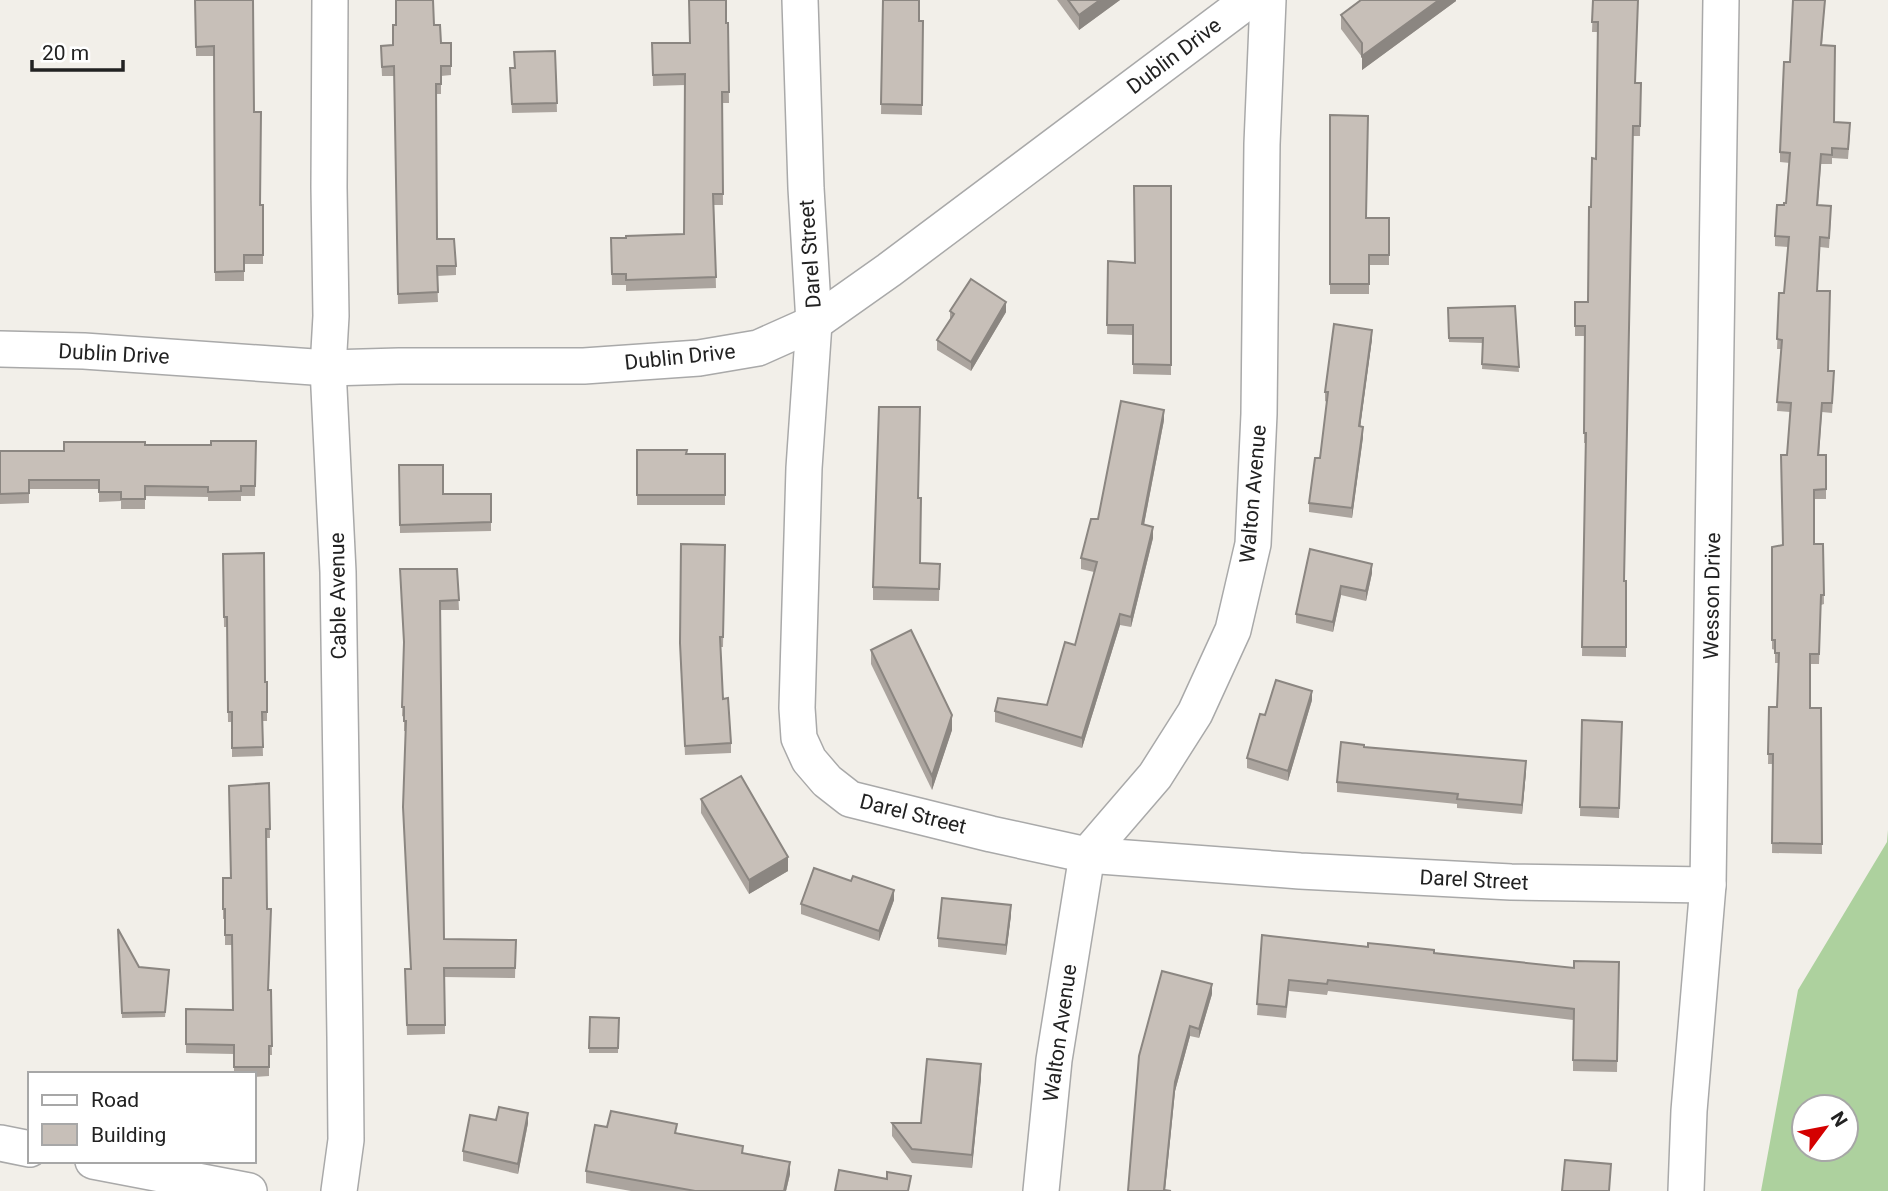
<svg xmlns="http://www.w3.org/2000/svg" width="1888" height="1191" font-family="Roboto,sans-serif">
  <rect width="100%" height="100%" fill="#f2efe9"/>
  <path fill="#add19e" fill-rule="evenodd" d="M 1888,830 L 1888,1191 L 1761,1191 L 1798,990 L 1887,842 ZM 1804,1107 L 1846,1107 L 1846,1149 L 1804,1149 Z"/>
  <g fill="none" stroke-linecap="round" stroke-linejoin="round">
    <defs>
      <g id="minor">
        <path d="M 330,0 L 329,187 L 331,316 L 328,368 L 338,572 L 345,1037 L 346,1140 L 339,1191"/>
        <path d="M 800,0 L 806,188 L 814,323 L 804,468 L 797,708 L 799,738 L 809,760 L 827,781 L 850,799 L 991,834 L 1087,855 L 1300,871 L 1511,882 L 1708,885"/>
        <path d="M 0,349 L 84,351 L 328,368 L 399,366 L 584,366 L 699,358 L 758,348 L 814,323 L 889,270 L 1249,0"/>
        <path d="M 0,1143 L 30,1149"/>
        <path d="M 93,1161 L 249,1191"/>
        <path d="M 1041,1191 L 1054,1060 L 1087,855 L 1155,776 L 1195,713 L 1233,630 L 1253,544 L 1259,414 L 1262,144 L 1268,0"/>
        <path d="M 1686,1191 L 1689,1111 L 1708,885 L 1721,0"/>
      </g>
    </defs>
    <use href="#minor" stroke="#a9a9a9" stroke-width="38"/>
    <use href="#minor" stroke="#fff" stroke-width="35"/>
  </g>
  <g fill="#aba49e">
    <path d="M 195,0 L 254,112 L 260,205 L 263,205 L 263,264 L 244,264 L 244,281 L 215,281 L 214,56 L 196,56 Z"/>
    <path d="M 883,0 L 919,21 L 923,21 L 922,115 L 881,114 Z"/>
    <path d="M 1057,0 L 1120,0 L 1079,30 Z"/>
    <path d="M 1456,0 L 1456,1 L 1362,70 L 1362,57 L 1341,29 L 1341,15 Z"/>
    <path d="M 1593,0 L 1635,83 L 1641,83 L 1640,136 L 1633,136 L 1624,581 L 1626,581 L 1626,657 L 1582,656 L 1586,443 L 1584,443 L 1585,336 L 1575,336 L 1575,302 L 1588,302 L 1591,207 L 1596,159 L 1598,32 L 1592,32 Z"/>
    <path d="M 1793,0 L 1825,0 L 1822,45 L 1834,122 L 1850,133 L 1848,159 L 1832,158 L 1832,164 L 1821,164 L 1818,205 L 1831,216 L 1829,248 L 1820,247 L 1817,291 L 1828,371 L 1834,381 L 1832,413 L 1822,412 L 1819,455 L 1826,455 L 1826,499 L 1814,499 L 1814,544 L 1823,544 L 1824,604 L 1821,605 L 1819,664 L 1810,664 L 1810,708 L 1821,708 L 1822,854 L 1772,853 L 1773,764 L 1768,764 L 1769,707 L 1777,707 L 1778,663 L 1775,663 L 1775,650 L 1772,649 L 1772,547 L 1783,545 L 1790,412 L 1777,411 L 1781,349 L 1777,349 L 1779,293 L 1784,293 L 1788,247 L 1775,246 L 1775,236 L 1784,205 L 1786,203 L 1790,163 L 1780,162 L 1780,152 L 1790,62 Z"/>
    <path d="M 726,23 L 728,23 L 729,103 L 722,103 L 723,205 L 714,205 L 716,288 L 626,291 L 626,285 L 612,285 L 611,238 L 684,234 L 685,85 L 653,86 L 652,43 L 690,43 Z"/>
    <path d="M 434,25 L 441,43 L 451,43 L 451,75 L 441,76 L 441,94 L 436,94 L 437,239 L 456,266 L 456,275 L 437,276 L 438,302 L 398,304 L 394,76 L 382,76 L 381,55 L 393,45 Z"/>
    <path d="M 555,51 L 557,112 L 512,113 L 510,68 L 514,68 Z"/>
    <path d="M 1330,115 L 1366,218 L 1389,218 L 1389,265 L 1369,265 L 1369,294 L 1330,294 Z"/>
    <path d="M 1171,186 L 1171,375 L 1133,374 L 1133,335 L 1107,334 L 1108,261 L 1135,263 Z"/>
    <path d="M 1515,306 L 1519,372 L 1482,369 L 1483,343 L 1449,342 L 1448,308 Z"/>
    <path d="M 950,311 L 1006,312 L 971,371 L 937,350 L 937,340 L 950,320 Z"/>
    <path d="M 1372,339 L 1360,427 L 1363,437 L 1352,518 L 1309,512 L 1309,503 L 1320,458 L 1327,402 L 1325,401 L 1325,392 Z"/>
    <path d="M 1164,420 L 1144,524 L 1153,538 L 1131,627 L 1120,625 L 1082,748 L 995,722 L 995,711 L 1047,705 L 1075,645 L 1094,572 L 1081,569 L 1081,558 L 1098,519 Z"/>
    <path d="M 256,441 L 255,496 L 241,496 L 241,501 L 208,501 L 208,497 L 145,496 L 145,509 L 121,509 L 121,501 L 99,502 L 99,489 L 29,489 L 29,503 L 0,504 L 0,451 L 64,451 L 145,445 L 211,445 Z"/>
    <path d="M 637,450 L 687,454 L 725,454 L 725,505 L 637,505 Z"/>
    <path d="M 399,465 L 443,494 L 491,494 L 491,531 L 400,533 Z"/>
    <path d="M 918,498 L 920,563 L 940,564 L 939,601 L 873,600 L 873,587 Z"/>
    <path d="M 681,544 L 725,545 L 723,647 L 720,647 L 723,699 L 731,743 L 731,753 L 685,755 L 680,653 Z"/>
    <path d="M 223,554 L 265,682 L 267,682 L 267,721 L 262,721 L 263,756 L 232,757 L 232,722 L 228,722 L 227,627 L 224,627 Z"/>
    <path d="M 1372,564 L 1372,573 L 1366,601 L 1341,595 L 1333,632 L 1296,623 L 1296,614 Z"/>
    <path d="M 457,569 L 459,610 L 440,610 L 444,939 L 516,940 L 515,978 L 445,977 L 445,1034 L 407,1035 L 405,969 L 411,969 L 406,731 L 404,731 L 404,717 L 402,716 L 404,648 Z"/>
    <path d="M 871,650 L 952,730 L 932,790 L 871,664 Z"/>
    <path d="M 1312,700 L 1288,781 L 1247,768 L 1247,758 L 1265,715 Z"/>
    <path d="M 1582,720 L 1622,722 L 1619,818 L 1580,816 Z"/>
    <path d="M 1364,747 L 1526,771 L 1522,814 L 1457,808 L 1457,804 L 1337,792 L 1337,782 Z"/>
    <path d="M 269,783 L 270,838 L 266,838 L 268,990 L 271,990 L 272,1055 L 269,1055 L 269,1076 L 254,1077 L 254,1074 L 234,1074 L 234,1054 L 186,1053 L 186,1009 L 233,1010 L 232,945 L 225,945 L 225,919 L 223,919 L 223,878 L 231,878 Z"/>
    <path d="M 701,799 L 788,871 L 749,894 L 701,813 Z"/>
    <path d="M 894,900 L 879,941 L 801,914 L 801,904 Z"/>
    <path d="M 1011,915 L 1006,955 L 938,947 L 938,938 Z"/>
    <path d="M 118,929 L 139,967 L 169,975 L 165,1017 L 122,1018 Z"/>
    <path d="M 1262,935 L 1574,968 L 1619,962 L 1617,1072 L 1573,1071 L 1573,1020 L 1328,991 L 1327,995 L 1289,991 L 1286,1018 L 1257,1015 Z"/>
    <path d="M 1212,994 L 1199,1038 L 1190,1036 L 1175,1091 L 1128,1191 L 1139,1056 Z"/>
    <path d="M 590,1017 L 619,1018 L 618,1053 L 589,1053 Z"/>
    <path d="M 981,1078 L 972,1168 L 912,1163 L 892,1136 L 892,1123 L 921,1123 Z"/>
    <path d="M 496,1120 L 528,1123 L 518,1174 L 463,1161 L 463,1151 Z"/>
    <path d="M 607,1127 L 677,1133 L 743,1153 L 790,1174 L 786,1191 L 631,1191 L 586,1183 L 586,1171 Z"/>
  </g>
  <g fill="#8b8681">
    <path d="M 1100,0 L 1120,0 L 1079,30 L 1079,15 Z"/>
    <path d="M 1439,0 L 1456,0 L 1456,1 L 1362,70 L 1362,56 Z"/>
    <path d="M 1006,302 L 1006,312 L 971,371 L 971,362 Z"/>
    <path d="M 1372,330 L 1372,339 L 1359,436 L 1359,426 Z"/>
    <path d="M 1164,410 L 1164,420 L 1142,535 L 1142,524 Z"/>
    <path d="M 1363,427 L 1363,437 L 1352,518 L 1352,508 Z"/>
    <path d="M 1153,527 L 1153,538 L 1131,627 L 1131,617 Z"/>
    <path d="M 1372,564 L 1372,573 L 1366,601 L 1366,591 Z"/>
    <path d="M 1341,586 L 1341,595 L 1333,632 L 1333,622 Z"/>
    <path d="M 1120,614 L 1120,625 L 1082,748 L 1082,738 Z"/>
    <path d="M 1312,691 L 1312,700 L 1288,781 L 1288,771 Z"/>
    <path d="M 952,715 L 952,730 L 932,790 L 932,776 Z"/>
    <path d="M 1526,761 L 1526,771 L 1522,814 L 1522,805 Z"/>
    <path d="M 788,857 L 788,871 L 749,894 L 749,880 Z"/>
    <path d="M 894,890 L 894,900 L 879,941 L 879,931 Z"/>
    <path d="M 1011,905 L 1011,915 L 1006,955 L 1006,945 Z"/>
    <path d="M 1212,984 L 1212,994 L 1199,1038 L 1199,1029 Z"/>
    <path d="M 1190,1026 L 1190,1036 L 1175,1091 L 1165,1191 L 1164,1191 L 1175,1082 Z"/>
    <path d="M 981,1064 L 981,1078 L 972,1168 L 972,1155 Z"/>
    <path d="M 528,1113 L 528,1123 L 518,1174 L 518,1164 Z"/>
    <path d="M 790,1162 L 790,1174 L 786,1191 L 784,1191 Z"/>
  </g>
  <g fill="#c7bfb8" stroke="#8b8681" stroke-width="2">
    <path d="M 195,0 L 253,0 L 254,112 L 261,112 L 260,205 L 263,205 L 263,255 L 244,255 L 244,271 L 215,272 L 214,46 L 196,47 Z"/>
    <path d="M 396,0 L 433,0 L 434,25 L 440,25 L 441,43 L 451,43 L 451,66 L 441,66 L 441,84 L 436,84 L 437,239 L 454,239 L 456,266 L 437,266 L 438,292 L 398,294 L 394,66 L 382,67 L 381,46 L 393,45 L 393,25 L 396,25 Z"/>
    <path d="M 689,0 L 726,0 L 726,23 L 728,23 L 729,92 L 722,92 L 723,194 L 713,194 L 716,277 L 626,280 L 626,274 L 612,274 L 611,238 L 626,238 L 626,236 L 684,234 L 685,74 L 653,75 L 652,43 L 690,43 Z"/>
    <path d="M 883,0 L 919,0 L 919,21 L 923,21 L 922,105 L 881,104 Z"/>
    <path d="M 1068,0 L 1100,0 L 1079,15 Z"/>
    <path d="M 1361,0 L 1439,0 L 1362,56 L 1362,43 L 1341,15 Z"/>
    <path d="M 1593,0 L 1638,0 L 1635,83 L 1641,83 L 1640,126 L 1633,126 L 1624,581 L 1626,581 L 1626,647 L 1582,647 L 1586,433 L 1584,433 L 1585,326 L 1575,326 L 1575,302 L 1588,302 L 1589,207 L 1591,207 L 1592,158 L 1596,159 L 1598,22 L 1592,22 Z"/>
    <path d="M 1793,0 L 1825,0 L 1821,45 L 1835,46 L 1834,122 L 1850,123 L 1848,149 L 1832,148 L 1832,155 L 1821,154 L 1817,205 L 1831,206 L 1829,238 L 1820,237 L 1817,291 L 1830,291 L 1828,371 L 1834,371 L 1832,403 L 1822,403 L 1818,455 L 1826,455 L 1826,489 L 1814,490 L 1814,544 L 1823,544 L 1824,595 L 1821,595 L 1819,654 L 1810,654 L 1810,708 L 1821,708 L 1822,844 L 1772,843 L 1773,754 L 1768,754 L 1769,707 L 1777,707 L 1779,653 L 1775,653 L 1775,640 L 1772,640 L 1772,547 L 1783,545 L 1781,455 L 1787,455 L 1791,403 L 1777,402 L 1782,340 L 1777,339 L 1779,293 L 1784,293 L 1789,237 L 1775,236 L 1777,205 L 1784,205 L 1784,203 L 1786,203 L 1790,153 L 1780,152 L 1784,62 L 1790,62 Z"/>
    <path d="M 555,51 L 557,103 L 512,104 L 510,68 L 515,68 L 514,52 Z"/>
    <path d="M 1330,115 L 1368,116 L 1366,218 L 1389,218 L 1389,255 L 1369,255 L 1369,284 L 1330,284 Z"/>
    <path d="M 1134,186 L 1171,186 L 1171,365 L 1133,364 L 1133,325 L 1107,325 L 1108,261 L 1135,263 Z"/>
    <path d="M 971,279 L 1006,302 L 971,362 L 937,340 L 954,314 L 950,311 Z"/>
    <path d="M 1515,306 L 1519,367 L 1482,364 L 1483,338 L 1449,338 L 1448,308 Z"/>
    <path d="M 1334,324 L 1372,330 L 1359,426 L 1363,427 L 1352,508 L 1309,503 L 1315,458 L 1320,458 L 1328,392 L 1325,392 Z"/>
    <path d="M 1121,401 L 1164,410 L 1142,524 L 1153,527 L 1131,617 L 1120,614 L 1082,738 L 995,711 L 998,698 L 1047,705 L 1065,642 L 1075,645 L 1097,562 L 1081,558 L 1091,519 L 1098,519 Z"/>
    <path d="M 879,407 L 920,407 L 918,498 L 921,498 L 920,563 L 940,564 L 939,589 L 873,587 Z"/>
    <path d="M 211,441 L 256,441 L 255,486 L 241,486 L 241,491 L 208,492 L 208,487 L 145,486 L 145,499 L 121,499 L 121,492 L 99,492 L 99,480 L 29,480 L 29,493 L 0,494 L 0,451 L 64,451 L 64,442 L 145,442 L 145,445 L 211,445 Z"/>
    <path d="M 637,450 L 687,450 L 686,454 L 725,454 L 725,495 L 637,495 Z"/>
    <path d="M 399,465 L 443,465 L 443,494 L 491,494 L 491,522 L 400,525 Z"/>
    <path d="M 681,544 L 725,545 L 723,637 L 720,637 L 723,699 L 728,698 L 731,743 L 685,746 L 680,643 Z"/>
    <path d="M 1310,549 L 1372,564 L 1366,591 L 1341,586 L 1333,622 L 1296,614 Z"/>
    <path d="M 264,553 L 265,682 L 267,682 L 267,712 L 262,712 L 263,747 L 232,748 L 232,712 L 228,712 L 227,617 L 224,617 L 223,554 Z"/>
    <path d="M 400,569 L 457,569 L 459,600 L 440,601 L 444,939 L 516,940 L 515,968 L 444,968 L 445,1025 L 407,1025 L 405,969 L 411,969 L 403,807 L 406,721 L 404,721 L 404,707 L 402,707 L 404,642 Z"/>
    <path d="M 911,630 L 952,715 L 932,776 L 871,650 Z"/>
    <path d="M 1276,680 L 1312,691 L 1288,771 L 1247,758 L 1260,714 L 1265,715 Z"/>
    <path d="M 1582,720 L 1622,722 L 1619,808 L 1580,807 Z"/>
    <path d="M 1341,742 L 1364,745 L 1364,747 L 1526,761 L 1522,805 L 1457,799 L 1458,794 L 1337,782 Z"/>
    <path d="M 741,776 L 788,857 L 749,880 L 701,799 Z"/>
    <path d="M 269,783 L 270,829 L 266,829 L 267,909 L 271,909 L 268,990 L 271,990 L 272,1046 L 269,1046 L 269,1067 L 234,1067 L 234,1045 L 186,1044 L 186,1009 L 233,1010 L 232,935 L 225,935 L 225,909 L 223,909 L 223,878 L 231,878 L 229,786 Z"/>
    <path d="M 814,868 L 851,881 L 853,876 L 894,890 L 879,931 L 801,904 Z"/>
    <path d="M 942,898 L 1011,905 L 1006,945 L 938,938 Z"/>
    <path d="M 118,929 L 139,967 L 169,970 L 165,1012 L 122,1013 Z"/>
    <path d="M 1262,935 L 1368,947 L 1368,943 L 1388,945 L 1434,950 L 1434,953 L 1574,968 L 1574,961 L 1619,962 L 1617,1061 L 1573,1060 L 1574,1009 L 1328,980 L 1327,984 L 1289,980 L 1286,1007 L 1257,1004 Z"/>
    <path d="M 1162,971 L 1212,984 L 1199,1029 L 1190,1026 L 1175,1082 L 1164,1190 L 1171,1191 L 1128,1191 L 1139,1056 Z"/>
    <path d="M 590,1017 L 619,1018 L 618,1048 L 589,1048 Z"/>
    <path d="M 927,1059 L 981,1064 L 972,1155 L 912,1149 L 892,1123 L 921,1123 Z"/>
    <path d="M 499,1107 L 528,1113 L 518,1164 L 463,1151 L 470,1115 L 496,1120 Z"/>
    <path d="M 611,1111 L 677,1124 L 675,1133 L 743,1146 L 742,1153 L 790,1162 L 784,1191 L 695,1191 L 586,1171 L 595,1125 L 607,1127 Z"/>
    <path d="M 1565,1160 L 1611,1164 L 1609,1191 L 1562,1191 Z"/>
    <path d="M 839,1170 L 887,1179 L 887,1172 L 911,1176 L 908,1191 L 835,1191 Z"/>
  </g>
  <g text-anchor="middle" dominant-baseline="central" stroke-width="7" stroke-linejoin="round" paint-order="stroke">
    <g font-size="21" fill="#222" stroke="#fff">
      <text transform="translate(1174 56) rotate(-37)">Dublin Drive</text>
      <text transform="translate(810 254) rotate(-94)">Darel Street</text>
      <text transform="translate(114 354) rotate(3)">Dublin Drive</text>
      <text transform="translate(680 357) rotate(-6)">Dublin Drive</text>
      <text transform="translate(1253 494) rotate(-85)">Walton Avenue</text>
      <text transform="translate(338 596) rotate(-91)">Cable Avenue</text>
      <text transform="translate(1712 596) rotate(-89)">Wesson Drive</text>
      <text transform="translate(913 814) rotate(14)">Darel Street</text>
      <text transform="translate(1474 880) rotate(3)">Darel Street</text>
      <text transform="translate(1060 1033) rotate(-82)">Walton Avenue</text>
    </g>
  </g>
  <rect x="28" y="1072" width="228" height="91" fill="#ffffff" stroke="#a7a7a7" stroke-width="2"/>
  <rect x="42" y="1095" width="35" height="10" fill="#ffffff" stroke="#a7a7a7" stroke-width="2"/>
  <text x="91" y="1107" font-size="21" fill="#222222">Road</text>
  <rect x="42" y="1124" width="35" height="21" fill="#c7bfb8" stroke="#a7a7a7" stroke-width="2"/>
  <text x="91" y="1142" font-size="21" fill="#222222">Building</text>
  <g transform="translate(1825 1128) rotate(58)"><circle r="33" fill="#ffffff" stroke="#a7a7a7" stroke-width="2"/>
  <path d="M0-5L12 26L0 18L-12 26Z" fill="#d40000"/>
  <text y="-10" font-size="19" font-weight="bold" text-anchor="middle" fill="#222222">N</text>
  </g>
  <path d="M32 60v10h91v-10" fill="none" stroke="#222222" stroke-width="3.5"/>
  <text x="42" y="60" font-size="21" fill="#222222" stroke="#ffffff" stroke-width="5" paint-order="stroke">20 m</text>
</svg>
